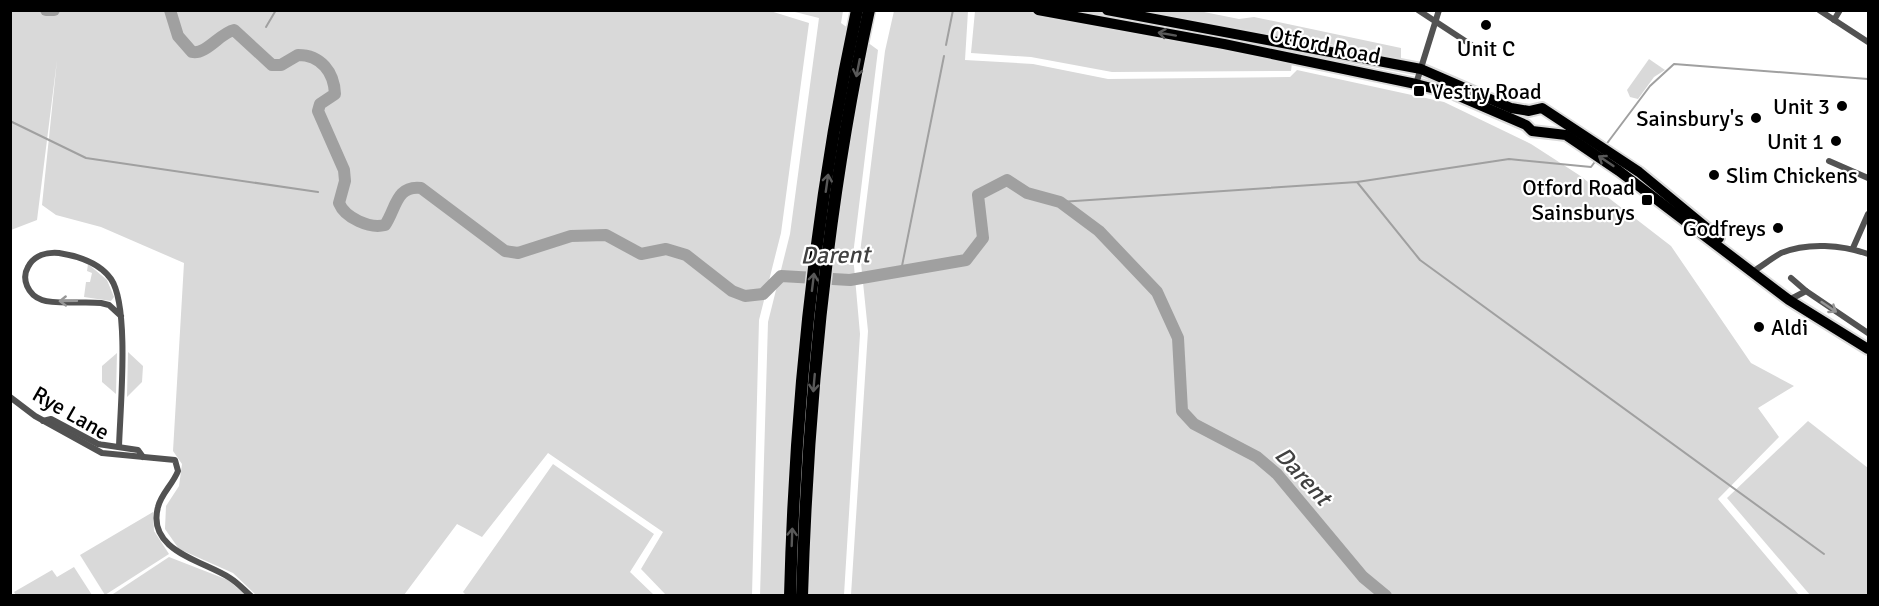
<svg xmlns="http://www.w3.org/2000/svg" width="1879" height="606" font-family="Signika,sans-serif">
  <rect width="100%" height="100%" fill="#fff"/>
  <g fill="#d9d9d9">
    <path d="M 767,10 L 809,23 L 781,233 L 759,320 L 752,595 L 666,595 L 641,569 L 663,532 L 548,453 L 482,537 L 457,524 L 404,595 L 256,595 L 233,573 L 179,549 L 165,529 L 166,506 L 179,486 L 182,464 L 173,451 L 184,263 L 101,227 L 56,215 L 42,205 L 57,60 L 37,220 L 11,230 L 10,11 Z"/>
    <path d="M 1194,10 L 1239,19 L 1254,17 L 1401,48 L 1401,59 L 1295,37 L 1291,71 L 1112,72 L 1031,57 L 971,53 L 975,11 Z"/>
    <path d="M 791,11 L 843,11 L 841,23 L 878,50 L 853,255 L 860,334 L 844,595 L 760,596 L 768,322 L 790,234 L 819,18 Z"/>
    <path d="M 894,11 L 968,11 L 965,60 L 1033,64 L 1108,79 L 1290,77 L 1297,70 L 1444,102 L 1531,144 L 1579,175 L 1671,246 L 1751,363 L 1794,386 L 1758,408 L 1779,437 L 1718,499 L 1799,595 L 851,595 L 868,331 L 860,253 L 885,51 Z"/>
    <path d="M 1649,59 L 1665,70 L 1654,77 L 1638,99 L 1630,97 L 1627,90 Z"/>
    <path d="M 88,264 L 107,280 L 114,297 L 111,301 L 84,297 L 86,282 L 90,282 L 92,273 L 87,271 Z"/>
    <path d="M 128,352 L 143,366 L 142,382 L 127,397 Z"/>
    <path d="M 117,353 L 116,394 L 102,382 L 102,366 Z"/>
    <path d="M 1808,421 L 1868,468 L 1868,595 L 1810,595 L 1727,498 Z"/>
    <path d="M 553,464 L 654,534 L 630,572 L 654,595 L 467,596 L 463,592 Z"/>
    <path d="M 153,512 L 154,531 L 169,554 L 105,595 L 80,555 Z"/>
    <path d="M 169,557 L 228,580 L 246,595 L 110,596 Z"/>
    <path d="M 74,567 L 92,595 L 16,595 L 14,592 L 52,570 L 57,577 Z"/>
  </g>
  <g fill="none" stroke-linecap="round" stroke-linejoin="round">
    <g stroke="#a0a0a0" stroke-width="2">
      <path d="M 266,27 L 276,10"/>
      <path d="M 946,45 L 953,10"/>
      <path d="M 10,121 L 86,158 L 318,192"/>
      <path d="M 1605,146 L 1650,86 L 1674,64 L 1868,79"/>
      <path d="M 1357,182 L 1509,159 L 1591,167 L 1597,159"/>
      <path d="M 1060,202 L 1357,182 L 1420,260 L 1824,554"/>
      <path d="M 901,271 L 944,56"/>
    </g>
    <g stroke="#a0a0a0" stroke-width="12">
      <path d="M 46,10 L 54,10"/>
      <path d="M 170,10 L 178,36 L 192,52 C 206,55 220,33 234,30 L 272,65 L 281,65 L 298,55 C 321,55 334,72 335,94 L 320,104 L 318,111 L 344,170 L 345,181 L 339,203 C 345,218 370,229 385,225 C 396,209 396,185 421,188 L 505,251 L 518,253 L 571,236 L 606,235 L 641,254 L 666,249 L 686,255 L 732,291 L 745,296 L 763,294 L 781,276 L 850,280 L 966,260 L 983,238 L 978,195 L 1007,180 L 1027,193 L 1060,202 L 1099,231 L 1157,292 L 1178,338 L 1182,411 L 1194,424 L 1257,457 L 1277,474 L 1363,577 L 1386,596"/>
    </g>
    <defs>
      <g id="primary">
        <path d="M 1038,10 L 1224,44 L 1416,84 L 1454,94 L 1526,125 L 1532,131 L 1566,135 L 1619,171 L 1789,300 L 1868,349"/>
        <path d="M 1107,10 L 1421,69 L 1511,108 L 1529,111 L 1542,108 L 1639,172 L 1719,238"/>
      </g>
      <g id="highway">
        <path d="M 790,596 C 795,400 816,202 857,10"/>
        <path d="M 802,596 C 808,399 827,202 869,10"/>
      </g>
    </defs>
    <use href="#primary" stroke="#dbdbdb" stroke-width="14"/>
    <use href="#highway" stroke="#dbdbdb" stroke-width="15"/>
    <g stroke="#525252" stroke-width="6">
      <path d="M 1418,10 L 1485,54"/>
      <path d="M 1819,10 L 1868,42"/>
      <path d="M 1834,20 L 1840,10"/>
      <path d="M 1416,84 L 1439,10"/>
      <path d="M 1829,161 L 1868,178"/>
      <path d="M 1853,248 L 1868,214"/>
      <path d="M 1754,271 C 1762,266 1772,258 1781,253 C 1808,242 1842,245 1868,254"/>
      <path d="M 1791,278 L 1806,291"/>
      <path d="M 1789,300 L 1806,291 L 1868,333"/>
      <path d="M 10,397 L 35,416 L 102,453 L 175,460 L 178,471 C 173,484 161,494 158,507 C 146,551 204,561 230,578 C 238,583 244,590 251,596"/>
      <path d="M 43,421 L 51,419 L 98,444 L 138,450 L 143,457"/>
      <path d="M 119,447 C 120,410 130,307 111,279 C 99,262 78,256 59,253 C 47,252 34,255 28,267 C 21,279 28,295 42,300 C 55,305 84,301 101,303 L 109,305 L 121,316"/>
    </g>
    <use href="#primary" stroke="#000" stroke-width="10"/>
    <use href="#highway" stroke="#000" stroke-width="12"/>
  </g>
  <defs><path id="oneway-shaft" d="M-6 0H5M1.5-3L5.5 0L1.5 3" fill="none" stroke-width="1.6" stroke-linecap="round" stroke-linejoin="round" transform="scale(1.5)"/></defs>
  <g stroke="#595959">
    <use href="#oneway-shaft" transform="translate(1167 34) rotate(-170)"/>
    <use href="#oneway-shaft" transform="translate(858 68) rotate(101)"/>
    <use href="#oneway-shaft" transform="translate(1606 161) rotate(-146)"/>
    <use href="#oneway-shaft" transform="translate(827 183) rotate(-82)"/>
    <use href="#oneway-shaft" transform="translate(813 282) rotate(-83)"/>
    <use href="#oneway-shaft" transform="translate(814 383) rotate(95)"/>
    <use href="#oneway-shaft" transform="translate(792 537) rotate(-88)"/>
  </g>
  <g stroke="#979797">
    <use href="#oneway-shaft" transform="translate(68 301) rotate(179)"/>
    <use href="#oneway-shaft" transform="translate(1829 307) rotate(34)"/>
  </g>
  <g fill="#000" stroke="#fff" stroke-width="2">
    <circle cx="1486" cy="25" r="6"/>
    <rect x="1413" y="85" width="12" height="12" rx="3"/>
    <circle cx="1842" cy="106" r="6"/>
    <circle cx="1756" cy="118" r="6"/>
    <circle cx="1836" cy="141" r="6"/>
    <circle cx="1714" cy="175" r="6"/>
    <rect x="1641" y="194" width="12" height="12" rx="3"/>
    <circle cx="1778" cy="228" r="6"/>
    <circle cx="1759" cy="327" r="6"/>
  </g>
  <g text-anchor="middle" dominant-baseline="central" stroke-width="4.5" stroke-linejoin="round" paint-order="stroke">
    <g font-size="22" fill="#000" stroke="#fff">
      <text transform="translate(1325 45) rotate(12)">Otford Road</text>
      <text transform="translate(71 413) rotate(30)">Rye Lane</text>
    </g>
    <g font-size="22" fill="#000" stroke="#fff" text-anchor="end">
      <text x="1486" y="48" text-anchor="middle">Unit C</text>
      <text x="1431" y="91" text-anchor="start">Vestry Road</text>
      <text x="1830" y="106">Unit 3</text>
      <text x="1744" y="118">Sainsbury's</text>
      <text x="1824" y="141">Unit 1</text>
      <text x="1726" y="175" text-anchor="start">Slim Chickens</text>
      <text x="1635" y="187">Otford Road<tspan x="1635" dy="25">Sainsburys</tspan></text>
      <text x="1766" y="228">Godfreys</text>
      <text x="1771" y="327" text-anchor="start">Aldi</text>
    </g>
    <g font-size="24" font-style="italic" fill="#414141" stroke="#fff">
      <text transform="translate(835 255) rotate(-1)">Darent</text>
      <text transform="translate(1303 476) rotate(47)">Darent</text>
    </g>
  </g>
  <rect width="1879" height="606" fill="none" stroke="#000000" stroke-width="24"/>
</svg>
